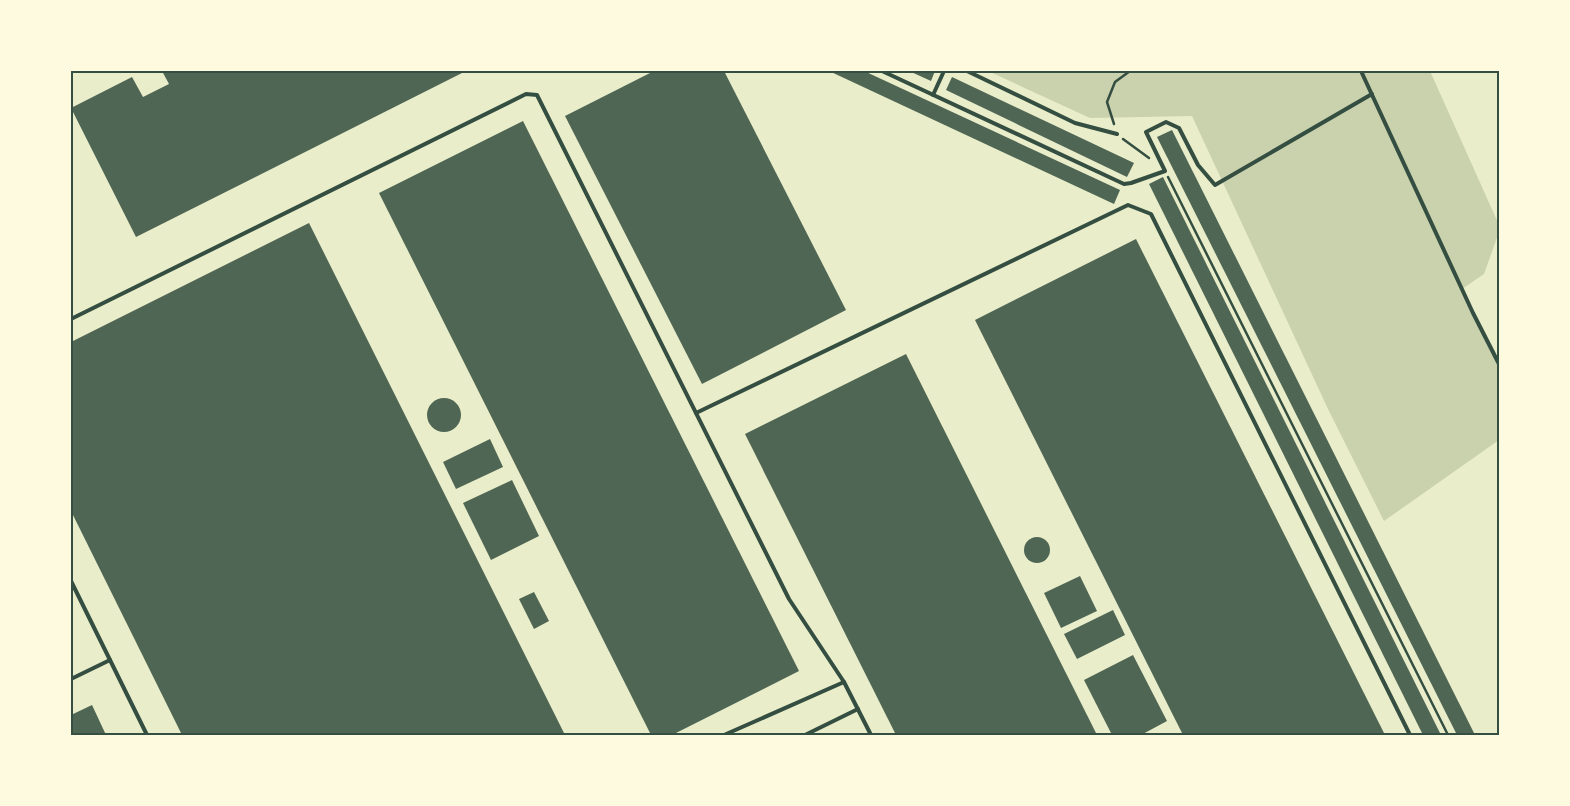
<svg xmlns="http://www.w3.org/2000/svg" width="1570" height="806" font-family="Montserrat,sans-serif">
  <rect width="100%" height="100%" fill="#e9edc9"/>
  <path fill="#cad2ad" d="M 988,71 L 1430,71 L 1499,225 L 1499,232 L 1484,274 L 1462,289 L 1499,364 L 1499,440 L 1384,521 L 1328,409 L 1192,116 L 1090,118 Z"/>
  <g fill="#4f6655">
    <path d="M 162,71 L 466,71 L 136,237 L 71,108 L 132,77 L 143,97 L 169,84 Z"/>
    <path d="M 654,71 L 724,71 L 846,310 L 702,384 L 565,116 Z"/>
    <path d="M 829,71 L 864,71 L 1120,190 L 1114,204 Z"/>
    <path d="M 909,71 L 935,71 L 931,81 Z"/>
    <path d="M 952,77 L 1134,163 L 1127,177 L 946,90 Z"/>
    <path d="M 523,121 L 799,671 L 672,735 L 651,735 L 379,193 Z"/>
    <path d="M 1172,130 L 1475,735 L 1457,735 L 1157,137 Z"/>
    <path d="M 1163,177 L 1441,735 L 1423,735 L 1149,184 Z"/>
    <path d="M 309,223 L 565,735 L 182,735 L 71,511 L 71,342 Z"/>
    <path d="M 1136,239 L 1385,735 L 1183,735 L 975,320 Z"/>
    <path d="M 906,354 L 1097,735 L 896,735 L 745,434 Z"/>
    <circle cx="444" cy="415" r="17"/>
    <path d="M 490,439 L 503,467 L 456,489 L 443,462 Z"/>
    <path d="M 512,480 L 539,536 L 491,560 L 463,503 Z"/>
    <circle cx="1037" cy="550" r="13"/>
    <path d="M 1080,576 L 1097,611 L 1061,628 L 1044,593 Z"/>
    <path d="M 534,592 L 549,621 L 534,629 L 519,599 Z"/>
    <path d="M 1113,610 L 1125,635 L 1077,659 L 1064,634 Z"/>
    <path d="M 1133,655 L 1167,721 L 1141,735 L 1112,735 L 1084,680 Z"/>
    <path d="M 92,705 L 106,735 L 71,735 L 71,715 Z"/>
  </g>
  <g fill="none" stroke-linecap="round" stroke-linejoin="round">
    <g stroke="#344e41" stroke-width="2.5">
      <path d="M 1114,124 L 1107,102 L 1115,82 L 1130,71"/>
      <path d="M 1123,139 L 1149,158"/>
      <path d="M 1168,177 L 1448,735"/>
    </g>
    <g stroke="#344e41" stroke-width="4">
      <path d="M 882,71 L 1124,184 L 1131,183 L 1165,171 L 1146,132 L 1166,122 L 1179,128 L 1198,165 L 1215,185 L 1372,94"/>
      <path d="M 967,71 L 1075,123 L 1117,134"/>
      <path d="M 1361,71 L 1473,313 L 1499,364"/>
      <path d="M 933,95 L 944,71"/>
      <path d="M 71,319 L 526,94 L 537,95 L 789,599 L 844,682 L 871,735"/>
      <path d="M 696,413 L 1128,205 L 1151,214 L 1410,735"/>
      <path d="M 71,581 L 147,735"/>
      <path d="M 71,679 L 110,660"/>
      <path d="M 724,735 L 844,682"/>
      <path d="M 805,735 L 858,709"/>
    </g>
  </g>
  <rect width="1570" height="806" fill="none" stroke="#fefae0" stroke-width="145"/>
  <rect x="72" y="72" width="1426" height="662" fill="none" stroke="#344e41" stroke-width="2"/>
</svg>
